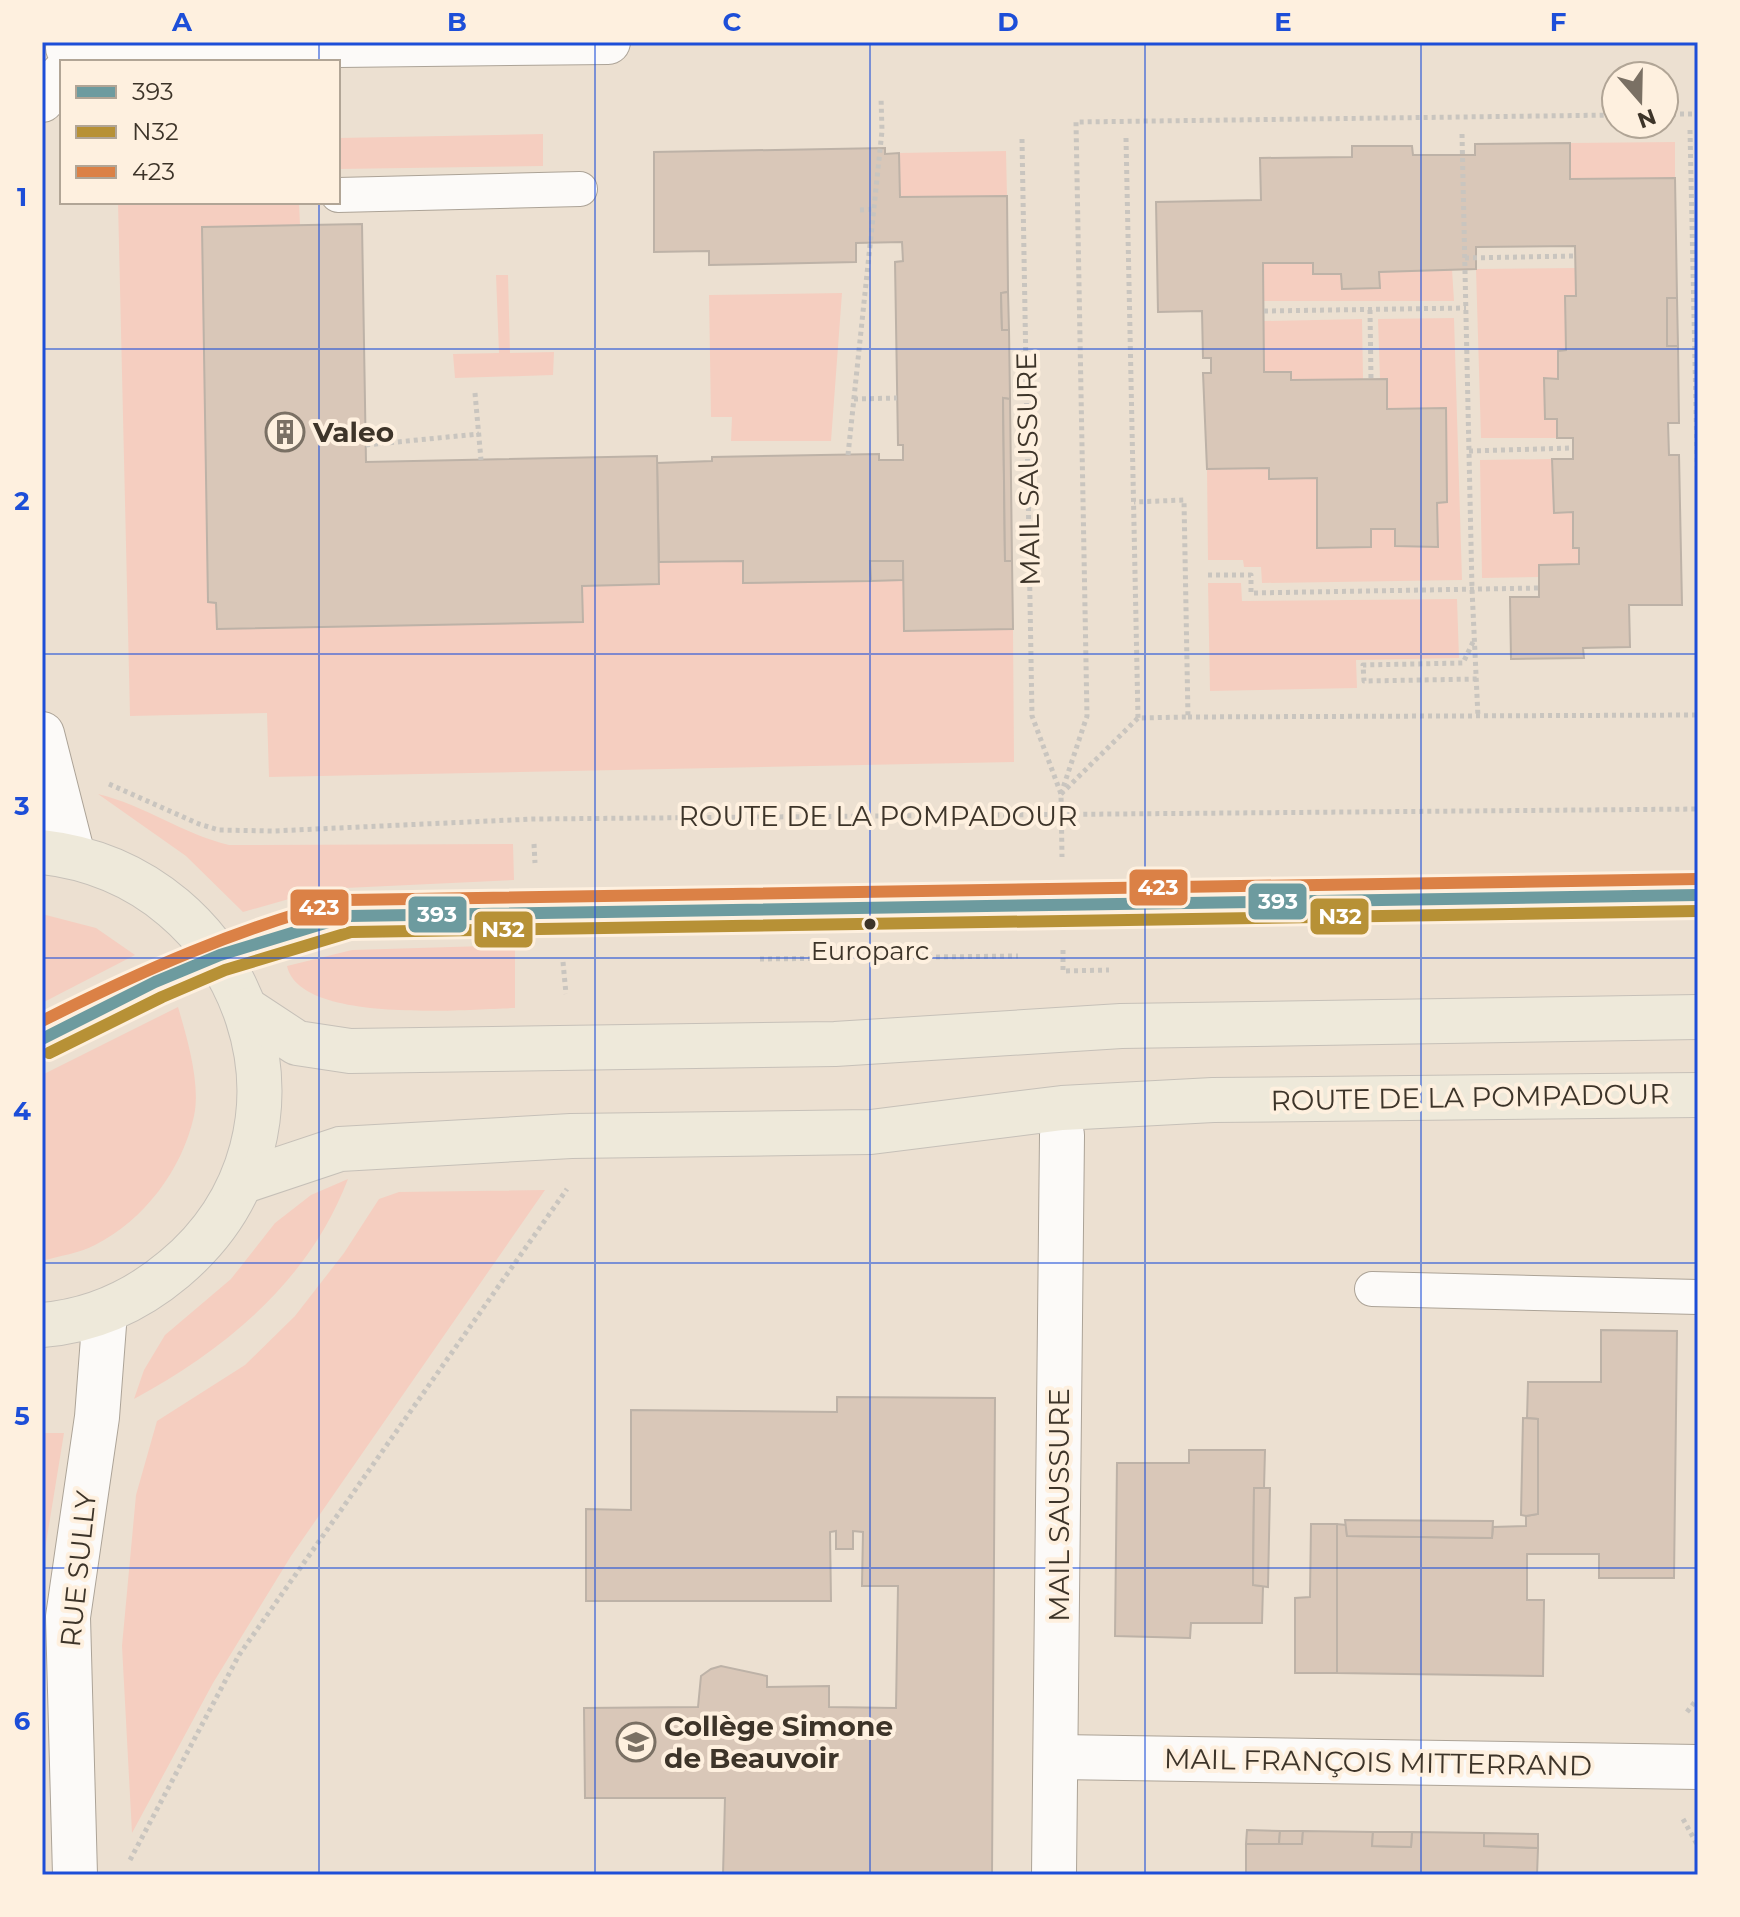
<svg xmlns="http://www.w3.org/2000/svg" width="1740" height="1917" font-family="Montserrat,sans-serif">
  <rect width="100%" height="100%" fill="#ece0d1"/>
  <g fill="#f5cec0">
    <path d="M 543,134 L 543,166 L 338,169 L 338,138 Z"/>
    <path d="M 1675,142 L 1675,178 L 1570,179 L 1570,143 Z"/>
    <path d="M 1006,151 L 1007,196 L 900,197 L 899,153 Z"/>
    <path d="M 118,202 L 299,202 L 300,225 L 202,228 L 208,602 L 216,603 L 217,629 L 582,622 L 582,586 L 658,584 L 659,562 L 743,561 L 743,582 L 903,580 L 904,631 L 1013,629 L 1014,762 L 269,777 L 267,713 L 130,716 Z"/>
    <path d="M 1263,263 L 1313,263 L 1313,274 L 1341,274 L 1342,289 L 1380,288 L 1379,272 L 1452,269 L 1454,301 L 1264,301 Z"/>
    <path d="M 1575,268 L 1576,296 L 1565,296 L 1566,350 L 1558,351 L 1558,379 L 1544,379 L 1545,418 L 1557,419 L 1557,438 L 1481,438 L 1476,269 Z"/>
    <path d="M 496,275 L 508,275 L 510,353 L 554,352 L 553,375 L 455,378 L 453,354 L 499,353 Z"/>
    <path d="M 842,293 L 831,441 L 731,441 L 732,417 L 711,417 L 709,295 Z"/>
    <path d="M 1454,318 L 1462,580 L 1262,583 L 1261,567 L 1244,567 L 1243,560 L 1208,560 L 1207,469 L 1269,468 L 1317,478 L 1317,547 L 1371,529 L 1395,529 L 1396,546 L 1437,546 L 1437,503 L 1447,502 L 1446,408 L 1387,409 L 1387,379 L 1380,379 L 1378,319 Z"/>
    <path d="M 1362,319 L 1363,379 L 1291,380 L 1291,372 L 1264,372 L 1264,321 Z"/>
    <path d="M 1552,459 L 1554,512 L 1573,512 L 1573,548 L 1579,548 L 1579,564 L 1540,565 L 1539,577 L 1482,578 L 1480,460 Z"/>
    <path d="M 1208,583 L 1241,583 L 1242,601 L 1457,599 L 1459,658 L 1356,660 L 1357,688 L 1210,691 Z"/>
    <path d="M 98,794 C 144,805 183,834 229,845 L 513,844 L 514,880 L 324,889 L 243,912 L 186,856 Z"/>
    <path d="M 42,914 L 96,928 L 135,955 L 42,1003 Z"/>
    <path d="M 515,945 L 515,1008 C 469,1009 300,1025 287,966 L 352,950 Z"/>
    <path d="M 178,1007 C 187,1038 201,1084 194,1116 C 182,1170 144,1220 95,1245 C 80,1253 59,1256 42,1261 L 42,1075 Z"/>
    <path d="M 348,1179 C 309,1281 227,1348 134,1399 L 144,1370 L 165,1335 L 231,1279 L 275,1223 L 311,1195 Z"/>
    <path d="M 545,1190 L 291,1556 L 213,1683 L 132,1833 L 122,1646 L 136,1495 L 157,1421 L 245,1365 L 295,1316 L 344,1253 L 379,1199 L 399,1192 Z"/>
    <path d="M 42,1433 L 64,1433 L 42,1568 Z"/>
  </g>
  <g fill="#d9c7b8" stroke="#bdb2a7" stroke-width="2">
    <path d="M 1570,143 L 1570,179 L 1675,178 L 1677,298 L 1667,298 L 1667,346 L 1678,346 L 1679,423 L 1668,423 L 1669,455 L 1679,455 L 1682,605 L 1629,605 L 1630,647 L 1583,648 L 1584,658 L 1511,659 L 1510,597 L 1539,597 L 1539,565 L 1579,564 L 1579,548 L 1573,548 L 1573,512 L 1554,513 L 1552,459 L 1573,459 L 1573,438 L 1557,438 L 1557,419 L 1545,419 L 1544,378 L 1558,379 L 1558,351 L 1566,350 L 1565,296 L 1576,296 L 1575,246 L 1476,247 L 1476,269 L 1379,272 L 1380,288 L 1342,289 L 1341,274 L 1313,274 L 1313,263 L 1263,263 L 1264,372 L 1291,372 L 1291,380 L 1387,379 L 1387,409 L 1446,408 L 1447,502 L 1437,503 L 1438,547 L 1395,546 L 1395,529 L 1371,529 L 1371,547 L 1317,548 L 1317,478 L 1269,479 L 1269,468 L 1207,469 L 1203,373 L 1211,373 L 1211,358 L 1203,358 L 1202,311 L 1158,312 L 1156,202 L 1261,200 L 1260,158 L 1352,157 L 1352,146 L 1412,146 L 1413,155 L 1475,155 L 1475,144 Z"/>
    <path d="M 885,148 L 885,154 L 899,153 L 900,197 L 1007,196 L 1008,292 L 1001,293 L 1002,330 L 1009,330 L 1010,399 L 1003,398 L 1005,561 L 1012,561 L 1013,629 L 904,631 L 903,561 L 870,561 L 871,581 L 743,583 L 743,561 L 659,562 L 657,463 L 712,461 L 712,457 L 879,454 L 879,460 L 903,460 L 903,445 L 898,445 L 895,262 L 903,261 L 902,242 L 856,243 L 856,262 L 709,265 L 709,251 L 654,252 L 654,152 Z"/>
    <path d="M 362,224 L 366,462 L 657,456 L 659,584 L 582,586 L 583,622 L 217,629 L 216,603 L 208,602 L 202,227 Z"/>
    <path d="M 1008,292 L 1009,330 L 1002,330 L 1001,293 Z"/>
    <path d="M 1667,298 L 1677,298 L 1678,346 L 1667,346 Z"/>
    <path d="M 1003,398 L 1010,399 L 1012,561 L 1005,561 Z"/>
    <path d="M 870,561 L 903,561 L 903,580 L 871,581 Z"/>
    <path d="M 1601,1330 L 1677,1331 L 1674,1578 L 1599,1578 L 1599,1554 L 1527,1554 L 1527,1600 L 1544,1600 L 1543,1676 L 1337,1673 L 1337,1524 L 1346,1525 L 1347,1536 L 1492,1538 L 1493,1527 L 1526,1526 L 1526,1516 L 1538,1514 L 1538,1419 L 1527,1418 L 1528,1382 L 1601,1382 Z"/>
    <path d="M 837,1397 L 995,1398 L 992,1875 L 723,1875 L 725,1798 L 585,1798 L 584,1708 L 698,1707 L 701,1676 L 711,1669 L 721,1666 L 767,1676 L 767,1687 L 829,1686 L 829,1707 L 896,1708 L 898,1586 L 862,1586 L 863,1532 L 853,1531 L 853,1549 L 836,1549 L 836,1531 L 830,1532 L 831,1601 L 586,1601 L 586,1509 L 631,1510 L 631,1410 L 837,1412 Z"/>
    <path d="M 1523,1418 L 1538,1419 L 1538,1514 L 1526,1516 L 1521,1515 Z"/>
    <path d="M 1189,1450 L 1265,1450 L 1264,1488 L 1254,1488 L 1253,1585 L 1263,1586 L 1262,1623 L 1191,1623 L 1190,1638 L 1115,1636 L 1117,1463 L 1189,1463 Z"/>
    <path d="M 1254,1488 L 1270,1488 L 1268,1587 L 1253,1585 Z"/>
    <path d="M 1345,1520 L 1493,1521 L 1492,1538 L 1347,1536 Z"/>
    <path d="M 1311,1524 L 1337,1524 L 1337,1673 L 1295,1673 L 1295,1598 L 1310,1597 Z"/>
    <path d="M 1247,1830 L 1280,1831 L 1279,1844 L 1246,1844 Z"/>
    <path d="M 1280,1831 L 1303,1831 L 1302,1844 L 1279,1844 Z"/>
    <path d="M 1303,1831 L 1373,1832 L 1372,1846 L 1411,1847 L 1412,1832 L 1484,1833 L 1484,1846 L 1538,1848 L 1537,1875 L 1246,1875 L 1246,1844 L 1302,1844 Z"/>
    <path d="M 1373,1832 L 1412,1832 L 1411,1847 L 1372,1846 Z"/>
    <path d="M 1484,1833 L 1538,1834 L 1538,1848 L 1484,1846 Z"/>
  </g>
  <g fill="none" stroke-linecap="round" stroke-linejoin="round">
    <defs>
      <g id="service">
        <path d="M 338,195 L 580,189"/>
        <path d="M 42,1039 L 155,982 L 220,955 L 348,916 L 821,906 L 1698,895"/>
        <path d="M 1372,1289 L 1698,1297"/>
      </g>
      <g id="pedestrian">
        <path d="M 1058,1757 L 1698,1767"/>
        <path d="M 1054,1875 L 1062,1135"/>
      </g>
      <g id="minor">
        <path d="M 68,48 L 608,42"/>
        <path d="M 42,100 L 62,75"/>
        <path d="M 42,734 L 73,856"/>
      </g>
      <path id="tertiary" d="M 75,1875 L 68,1617 L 97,1417 L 105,1312"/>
      <g id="primary">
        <path d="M 42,852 C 250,875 338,1132 174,1269 C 136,1301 91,1321 42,1325"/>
        <path d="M 247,1010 L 297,1043 L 350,1051 L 835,1044 L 1121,1026 L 1698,1017"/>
        <path d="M 241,1182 L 340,1149 L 571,1136 L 871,1132 L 1062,1108 L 1213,1100 L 1698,1095"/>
      </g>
    </defs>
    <use href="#service" stroke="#aca397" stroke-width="36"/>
    <use href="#pedestrian" stroke="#aca397" stroke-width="46"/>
    <use href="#minor" stroke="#aca397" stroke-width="46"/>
    <use href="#tertiary" stroke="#aca397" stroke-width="46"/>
    <use href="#primary" stroke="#c6c0b8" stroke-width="46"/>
    <g stroke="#c9c5bf" stroke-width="5" stroke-dasharray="4 4" stroke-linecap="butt">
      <path d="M 1664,114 L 1698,114"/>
      <path d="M 1690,130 L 1698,501"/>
      <path d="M 1462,134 L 1472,589 L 1478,717"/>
      <path d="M 1126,138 L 1138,718"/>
      <path d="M 1022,139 L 1032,716 L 1061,794 L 1062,857"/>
      <path d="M 860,210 L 874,209"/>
      <path d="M 1465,258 L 1575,256"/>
      <path d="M 1370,310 L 1371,379"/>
      <path d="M 1264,311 L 1466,308"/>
      <path d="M 475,393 L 481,460"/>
      <path d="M 854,399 L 897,398"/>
      <path d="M 366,445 L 479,434"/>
      <path d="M 1469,451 L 1573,448"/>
      <path d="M 848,455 L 882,131 L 881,97"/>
      <path d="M 1208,575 L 1251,575 L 1251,593 L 1539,588"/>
      <path d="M 1473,642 L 1463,663 L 1363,665 L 1364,681 L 1477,679"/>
      <path d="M 1188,717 L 1698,715"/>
      <path d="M 109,784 L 199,824 L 219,830 L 273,831 L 533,819 L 1698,809"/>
      <path d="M 1061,794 L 1087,716 L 1076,122 L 1616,115"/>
      <path d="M 1061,794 L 1138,718 L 1188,717 L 1184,500 L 1134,502"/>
      <path d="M 534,844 L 535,863"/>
      <path d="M 1063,950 L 1063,971 L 1109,970"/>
      <path d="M 760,959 L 1018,956"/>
      <path d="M 563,962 L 566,994"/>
      <path d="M 1687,1712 L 1698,1698"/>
      <path d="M 1683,1819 L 1698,1846"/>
      <path d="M 130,1860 L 239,1655 L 567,1189"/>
    </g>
    <use href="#service" stroke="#fcfaf8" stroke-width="34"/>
    <use href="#pedestrian" stroke="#fcfaf8" stroke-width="44"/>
    <use href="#minor" stroke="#fcfaf8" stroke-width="44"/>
    <use href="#tertiary" stroke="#fcfaf8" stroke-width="44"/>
    <use href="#primary" stroke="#eee9da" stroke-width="44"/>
    <defs>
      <path id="bus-1" d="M 42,1039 L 155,982 L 220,955 L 348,916 L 1698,895"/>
      <path id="bus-2" d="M 49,1053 L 162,997 L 225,970 L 351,932 L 1698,911"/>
      <path id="bus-3" d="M 42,1021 C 141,971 238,928 346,900 L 1698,879"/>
    </defs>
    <use href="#bus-1" stroke="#fef0df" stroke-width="18"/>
    <use href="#bus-2" stroke="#fef0df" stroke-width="18"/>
    <use href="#bus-3" stroke="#fef0df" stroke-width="18"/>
    <use href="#bus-1" stroke="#6d9b9f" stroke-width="12"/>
    <use href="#bus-2" stroke="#b79136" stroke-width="12"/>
    <use href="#bus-3" stroke="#db8146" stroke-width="12"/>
  </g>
  <path fill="none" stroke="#1d4ed8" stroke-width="2" stroke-opacity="0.55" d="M 319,42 L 319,62M 595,42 L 595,1875M 870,42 L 870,1875M 1145,42 L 1145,1875M 1421,42 L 1421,1875M 319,202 L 319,1875M 42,349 L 1698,349M 42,654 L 1698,654M 42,958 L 1698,958M 42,1263 L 1698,1263M 42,1568 L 1698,1568"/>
  <defs>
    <symbol id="building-ring" viewBox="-11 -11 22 22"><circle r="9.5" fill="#fef0df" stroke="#7a7064" stroke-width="1.5"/><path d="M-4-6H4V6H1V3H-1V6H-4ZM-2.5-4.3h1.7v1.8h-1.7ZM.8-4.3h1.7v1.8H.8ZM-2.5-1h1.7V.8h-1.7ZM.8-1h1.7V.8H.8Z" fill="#7a7064"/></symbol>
    <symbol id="school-ring" viewBox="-11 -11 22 22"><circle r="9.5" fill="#fef0df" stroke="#7a7064" stroke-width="1.5"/><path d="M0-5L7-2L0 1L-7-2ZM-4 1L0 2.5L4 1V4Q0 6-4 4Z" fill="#7a7064"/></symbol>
  </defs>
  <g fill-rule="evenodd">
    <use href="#building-ring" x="263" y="410" width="44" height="44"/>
    <use href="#school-ring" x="614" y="1720" width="44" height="44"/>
  </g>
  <circle fill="#3d3429" stroke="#fef0df" stroke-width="3" cx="870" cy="924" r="7"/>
  <g text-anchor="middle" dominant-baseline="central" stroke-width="8" stroke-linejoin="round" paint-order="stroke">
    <g font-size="26" fill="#3d3429" stroke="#fef0df">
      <text x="870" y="951">Europarc</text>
    </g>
    <g font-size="28" font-weight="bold" fill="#3d3429" stroke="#fef0df" text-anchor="start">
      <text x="313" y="432">Valeo</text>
      <text x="664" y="1726">Collège Simone<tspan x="664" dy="32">de Beauvoir</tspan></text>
    </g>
    <g font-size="28" fill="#3d3429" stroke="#fef0df">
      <text transform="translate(1028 469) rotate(-91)">MAIL SAUSSURE</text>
      <text x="878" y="816">ROUTE DE LA POMPADOUR</text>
      <text transform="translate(1470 1097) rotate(-1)">ROUTE DE LA POMPADOUR</text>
      <text transform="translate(1059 1505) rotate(-90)">MAIL SAUSSURE</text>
      <text transform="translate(78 1569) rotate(-84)">RUE SULLY</text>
      <text transform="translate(1378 1762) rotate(1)">MAIL FRANÇOIS MITTERRAND</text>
    </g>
  </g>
  <g stroke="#fef0df" stroke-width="3">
    <rect x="1128" y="868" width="61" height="39" rx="8" fill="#db8146"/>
    <rect x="1247" y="882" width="61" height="39" rx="8" fill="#6d9b9f"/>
    <rect x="289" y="888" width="61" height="39" rx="8" fill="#db8146"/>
    <rect x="407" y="895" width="61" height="39" rx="8" fill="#6d9b9f"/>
    <rect x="1309" y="897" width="61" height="39" rx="8" fill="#b79136"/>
    <rect x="473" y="910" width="61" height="39" rx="8" fill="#b79136"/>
  </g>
  <g font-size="22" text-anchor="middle" font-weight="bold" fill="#fff">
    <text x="1158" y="895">423</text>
    <text x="1278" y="909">393</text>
    <text x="319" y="915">423</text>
    <text x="437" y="922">393</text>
    <text x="1340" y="924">N32</text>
    <text x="503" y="937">N32</text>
  </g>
  <rect width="1740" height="1917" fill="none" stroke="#fef0df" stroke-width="88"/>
  <rect x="60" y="60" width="280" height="144" fill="#fef0df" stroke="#b1a596" stroke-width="2"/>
  <rect x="76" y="86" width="40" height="12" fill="#6d9b9f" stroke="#b1a596" stroke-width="2"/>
  <text x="132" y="100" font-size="24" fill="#3d3429">393</text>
  <rect x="76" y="126" width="40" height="12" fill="#b79136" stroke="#b1a596" stroke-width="2"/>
  <text x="132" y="140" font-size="24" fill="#3d3429">N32</text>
  <rect x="76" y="166" width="40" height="12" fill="#db8146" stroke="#b1a596" stroke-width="2"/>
  <text x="132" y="180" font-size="24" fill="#3d3429">423</text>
  <g transform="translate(1640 100) rotate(160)"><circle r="38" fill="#fef0df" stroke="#b1a596" stroke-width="2"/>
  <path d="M0-6L14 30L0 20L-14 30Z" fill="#7a7064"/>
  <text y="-12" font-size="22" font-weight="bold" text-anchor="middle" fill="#3d3429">N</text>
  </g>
  <rect x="44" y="44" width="1652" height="1829" fill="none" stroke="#1d4ed8" stroke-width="3"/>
  <g font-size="26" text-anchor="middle" font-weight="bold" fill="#1d4ed8">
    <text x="182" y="31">A</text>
    <text x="457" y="31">B</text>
    <text x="732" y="31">C</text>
    <text x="1008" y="31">D</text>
    <text x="1283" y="31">E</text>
    <text x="1558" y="31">F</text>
    <text x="22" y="206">1</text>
    <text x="22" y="510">2</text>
    <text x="22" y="815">3</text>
    <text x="22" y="1120">4</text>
    <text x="22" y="1425">5</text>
    <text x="22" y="1730">6</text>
  </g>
</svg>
